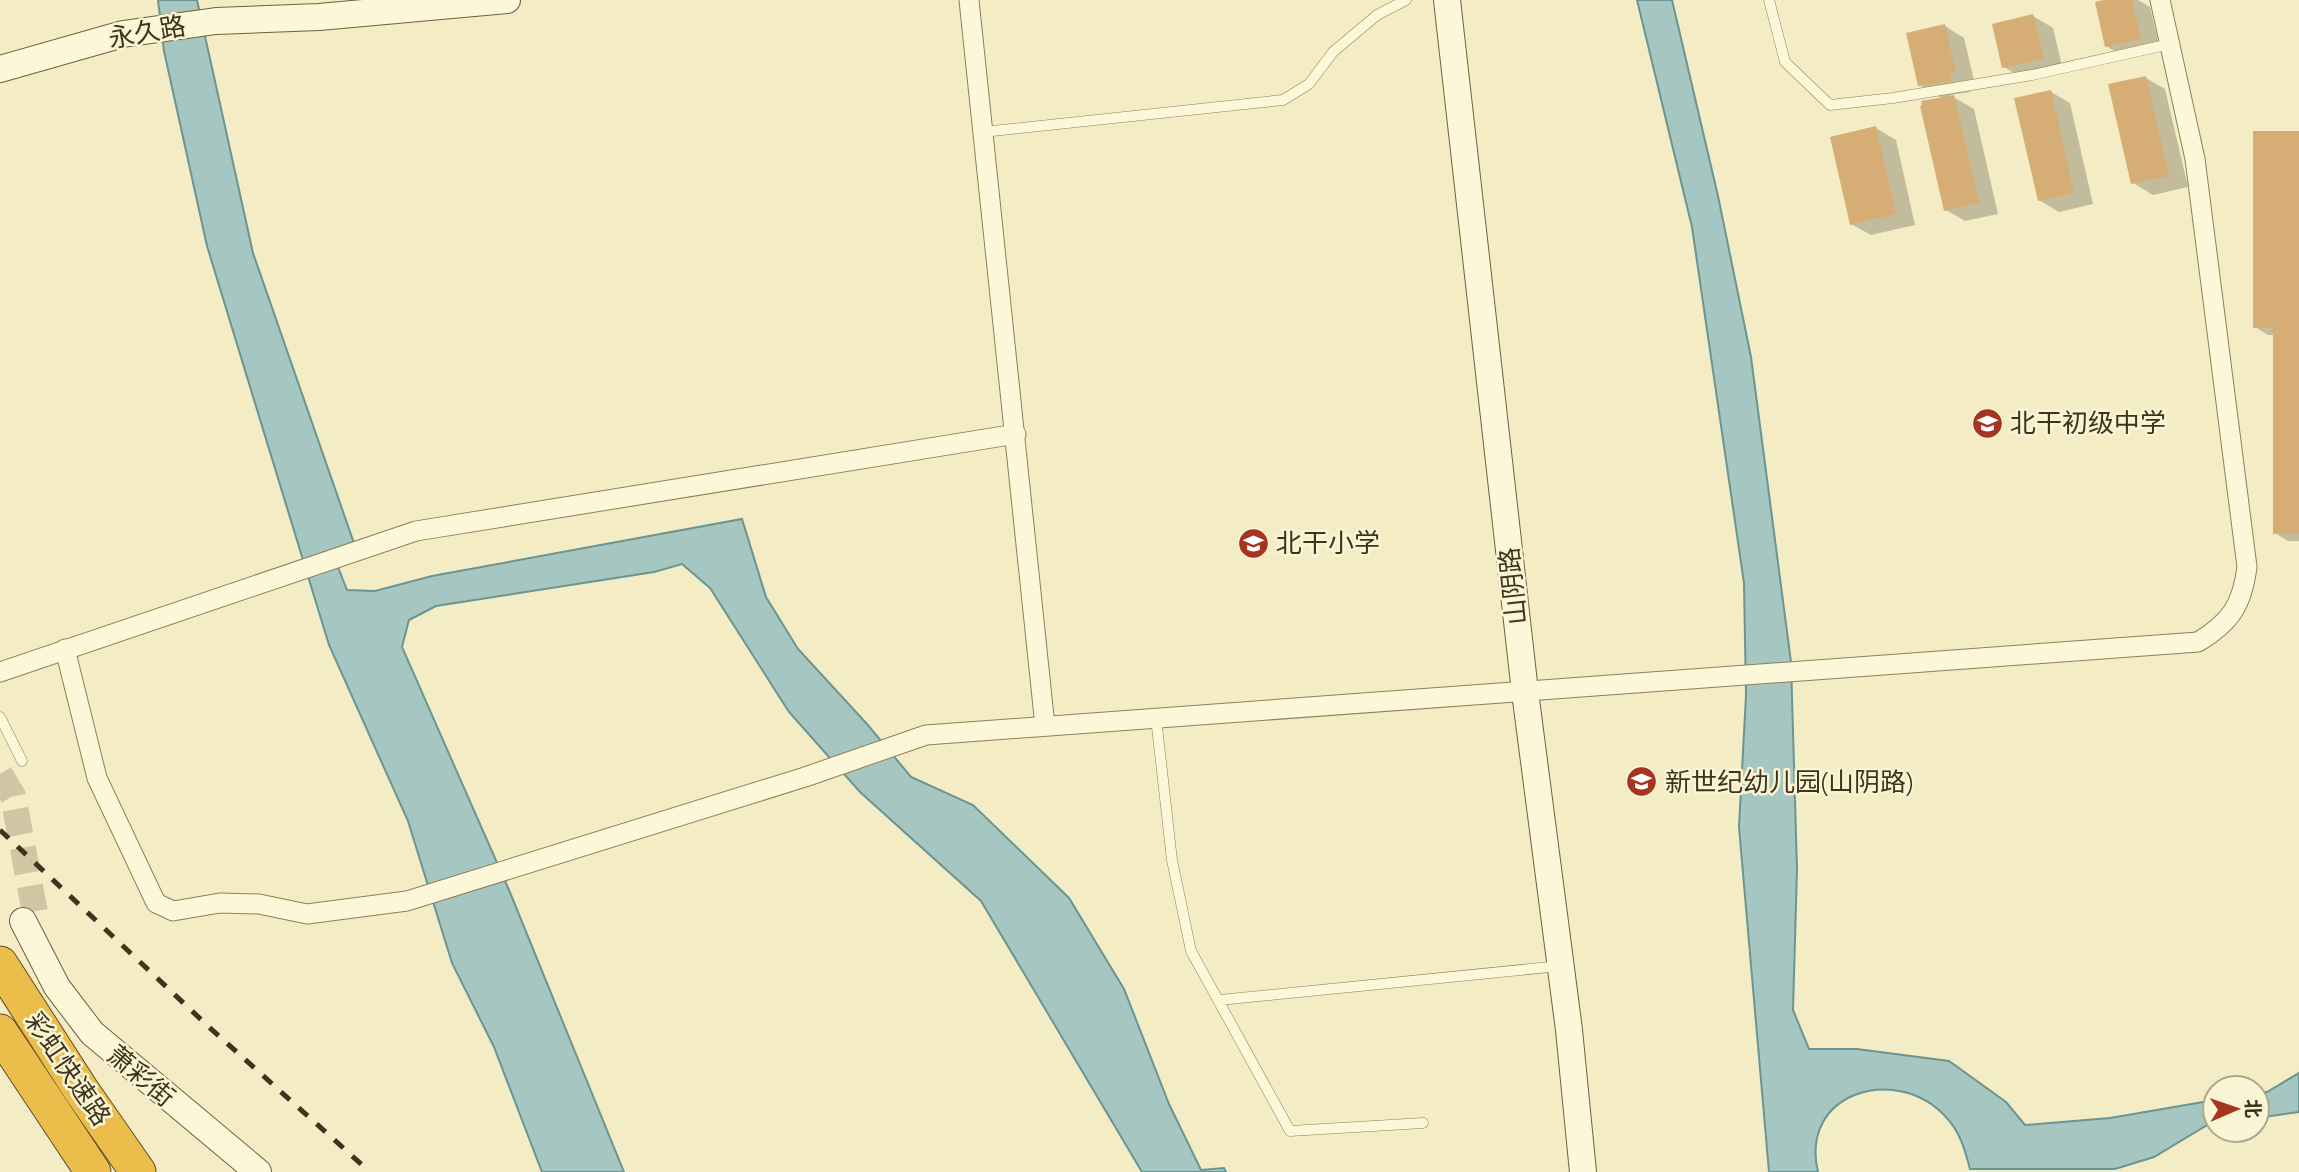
<svg xmlns="http://www.w3.org/2000/svg" width="2299" height="1172" font-family="'Zilla Slab','Noto Sans SC',serif">
  <rect width="100%" height="100%" fill="#f3ecc4"/>
  <g fill="#a6c6c1" stroke="#6b9592" stroke-width="2">
    <path d="M 158,0 L 197,0 L 253,253 L 356,549 L 338,567 L 347,590 L 375,591 L 432,576 L 742,519 L 766,597 L 798,649 L 867,724 L 911,777 L 973,805 L 1069,898 L 1124,989 L 1169,1104 L 1201,1170 L 1224,1168 L 1226,1172 L 1142,1172 L 981,901 L 860,792 L 789,712 L 710,588 L 682,564 L 654,572 L 436,606 L 409,620 L 402,647 L 509,890 L 624,1172 L 542,1172 L 494,1047 L 452,963 L 408,821 L 329,645 L 207,246 L 164,51 Z"/>
    <path d="M 1637,0 L 1672,0 L 1718,196 L 1751,357 L 1791,662 L 1797,869 L 1793,1010 L 1809,1049 L 1857,1049 L 1949,1061 L 2006,1102 L 2025,1125 L 2110,1118 L 2215,1100 L 2215,1123 L 2209,1124 L 2154,1157 L 2115,1169 L 1970,1169 C 1965,1150 1960,1131 1945,1116 C 1896,1064 1799,1092 1818,1172 L 1769,1172 L 1739,827 L 1746,695 L 1744,583 L 1692,227 Z"/>
    <path d="M 2299,1073 L 2299,1112 L 2257,1118 L 2257,1093 L 2267,1092 Z"/>
  </g>
  <g fill="#0003">
    <path d="M 2112,0 L 2138,0 L 2150,7 L 2160,50 L 2126,58 L 2106,46 Z"/>
    <path d="M 2033,16 L 2053,28 L 2063,70 L 2024,79 L 2004,67 Z"/>
    <path d="M 1945,26 L 1964,38 L 1975,84 L 1969,85 L 1970,92 L 1950,95 L 1974,109 L 1998,214 L 1965,221 L 1946,210 L 1943,99 L 1920,85 Z"/>
    <path d="M 2146,78 L 2165,89 L 2188,187 L 2153,195 L 2133,183 Z"/>
    <path d="M 2051,92 L 2070,103 L 2093,204 L 2059,212 L 2039,200 Z"/>
    <path d="M 1876,128 L 1896,140 L 1915,225 L 1871,235 L 1851,224 Z"/>
    <path d="M 2299,133 L 2299,541 L 2288,541 L 2275,533 L 2274,335 L 2268,335 L 2255,327 Z"/>
  </g>
  <g fill="#d6ad75">
    <path d="M 2104,0 L 2132,0 L 2141,39 L 2105,47 L 2095,2 Z"/>
    <path d="M 2033,14 L 2044,59 L 2002,68 L 1992,24 Z"/>
    <path d="M 1945,24 L 1956,73 L 1950,74 L 1951,81 L 1918,86 L 1906,33 Z"/>
    <path d="M 2146,76 L 2169,176 L 2131,184 L 2108,84 Z"/>
    <path d="M 2051,90 L 2074,193 L 2038,201 L 2014,98 Z"/>
    <path d="M 1954,95 L 1979,203 L 1944,211 L 1920,106 L 1922,105 L 1921,101 Z"/>
    <path d="M 1876,126 L 1896,214 L 1850,225 L 1830,137 Z"/>
    <path d="M 2253,131 L 2299,131 L 2299,534 L 2273,534 L 2273,328 L 2253,328 Z"/>
  </g>
  <g fill="none" stroke-linecap="round" stroke-linejoin="round">
    <path stroke="#cfc7a3" stroke-width="26" stroke-dasharray="26 13" stroke-linecap="butt" d="M 0,774 L 13,796 L 36,918"/>
    <defs>
      <g id="lane">
        <path d="M 1769,0 L 1785,62 L 1830,105 L 1893,98 L 2032,75 L 2170,44"/>
        <path d="M 983,132 L 1283,100 L 1309,84 L 1333,52 L 1377,15 L 1406,0"/>
        <path d="M 0,717 L 22,761"/>
        <path d="M 1156,718 L 1172,860 L 1191,951 L 1290,1131 L 1423,1123"/>
        <path d="M 1220,1000 L 1560,966"/>
      </g>
      <g id="street">
        <path d="M 969,0 L 1045,726"/>
        <path d="M 65,649 L 97,778 L 156,903 L 173,911 L 220,903 L 259,904 L 307,914 L 407,901 L 805,777 L 926,735 L 2198,642 C 2231,622 2242,605 2247,567 L 2195,159 L 2160,0"/>
        <path d="M 0,672 L 416,531 L 1016,434"/>
      </g>
      <g id="secondary">
        <path d="M 1447,0 L 1525,692 L 1569,1030 L 1583,1172"/>
        <path d="M 0,69 L 123,34 L 216,21 L 319,17 L 507,0"/>
        <path d="M 23,921 L 57,987 L 92,1033 L 258,1172"/>
      </g>
      <g id="highway">
        <path d="M 0,964 L 81,1090 L 138,1172"/>
        <path d="M 0,1032 L 93,1172"/>
      </g>
    </defs>
    <use href="#lane" stroke="#907f57" stroke-width="11"/>
    <use href="#street" stroke="#907f57" stroke-width="21"/>
    <use href="#secondary" stroke="#725f3b" stroke-width="28"/>
    <use href="#highway" stroke="#5e4b2c" stroke-width="37"/>
    <use href="#lane" stroke="#fcf7d8" stroke-width="10"/>
    <use href="#street" stroke="#fcf7d8" stroke-width="19"/>
    <use href="#secondary" stroke="#fcf7d8" stroke-width="26"/>
    <use href="#highway" stroke="#ebbe4b" stroke-width="35"/>
    <path stroke="#3f331d" stroke-width="5" stroke-dasharray="12 12" stroke-linecap="butt" d="M 0,830 L 209,1027 L 370,1172"/>
  </g>
  <defs>
    <symbol id="school-disc" viewBox="-11 -11 22 22"><circle r="9.5" fill="#a73420" stroke="#f9f5d4"/><path d="M0-5L7-2L0 1L-7-2ZM-4 1L0 2.5L4 1V4Q0 6-4 4Z" fill="#fff"/></symbol>
  </defs>
  <g fill-rule="evenodd">
    <use href="#school-disc" x="1970" y="406" width="35" height="35"/>
    <use href="#school-disc" x="1236" y="526" width="35" height="35"/>
    <use href="#school-disc" x="1624" y="764" width="35" height="35"/>
  </g>
  <g text-anchor="middle" dominant-baseline="central" stroke-width="5" stroke-linejoin="round" paint-order="stroke">
    <g font-size="26" fill="#3f331d" stroke="#f9f5d4">
      <text transform="translate(147 32) rotate(-10)">永久路</text>
      <text transform="translate(1513 586) rotate(-96)">山阴路</text>
      <text transform="translate(68 1069) rotate(56)">彩虹快速路</text>
      <text transform="translate(141 1076) rotate(40)">萧彩街</text>
    </g>
    <g font-size="26" fill="#3f331d" stroke="#f9f5d4" text-anchor="start">
      <text x="2010" y="423">北干初级中学</text>
      <text x="1276" y="543">北干小学</text>
      <text x="1665" y="782">新世纪幼儿园(山阴路)</text>
    </g>
  </g>
  <g transform="translate(2236 1109) rotate(88)"><circle r="33" fill="#f9f5d4" stroke="#afa78b" stroke-width="2"/>
  <path d="M0-5L12 26L0 18L-12 26Z" fill="#a73420"/>
  <text y="-10" font-size="19" font-weight="bold" text-anchor="middle" fill="#3f331d">北</text>
  </g>
</svg>
